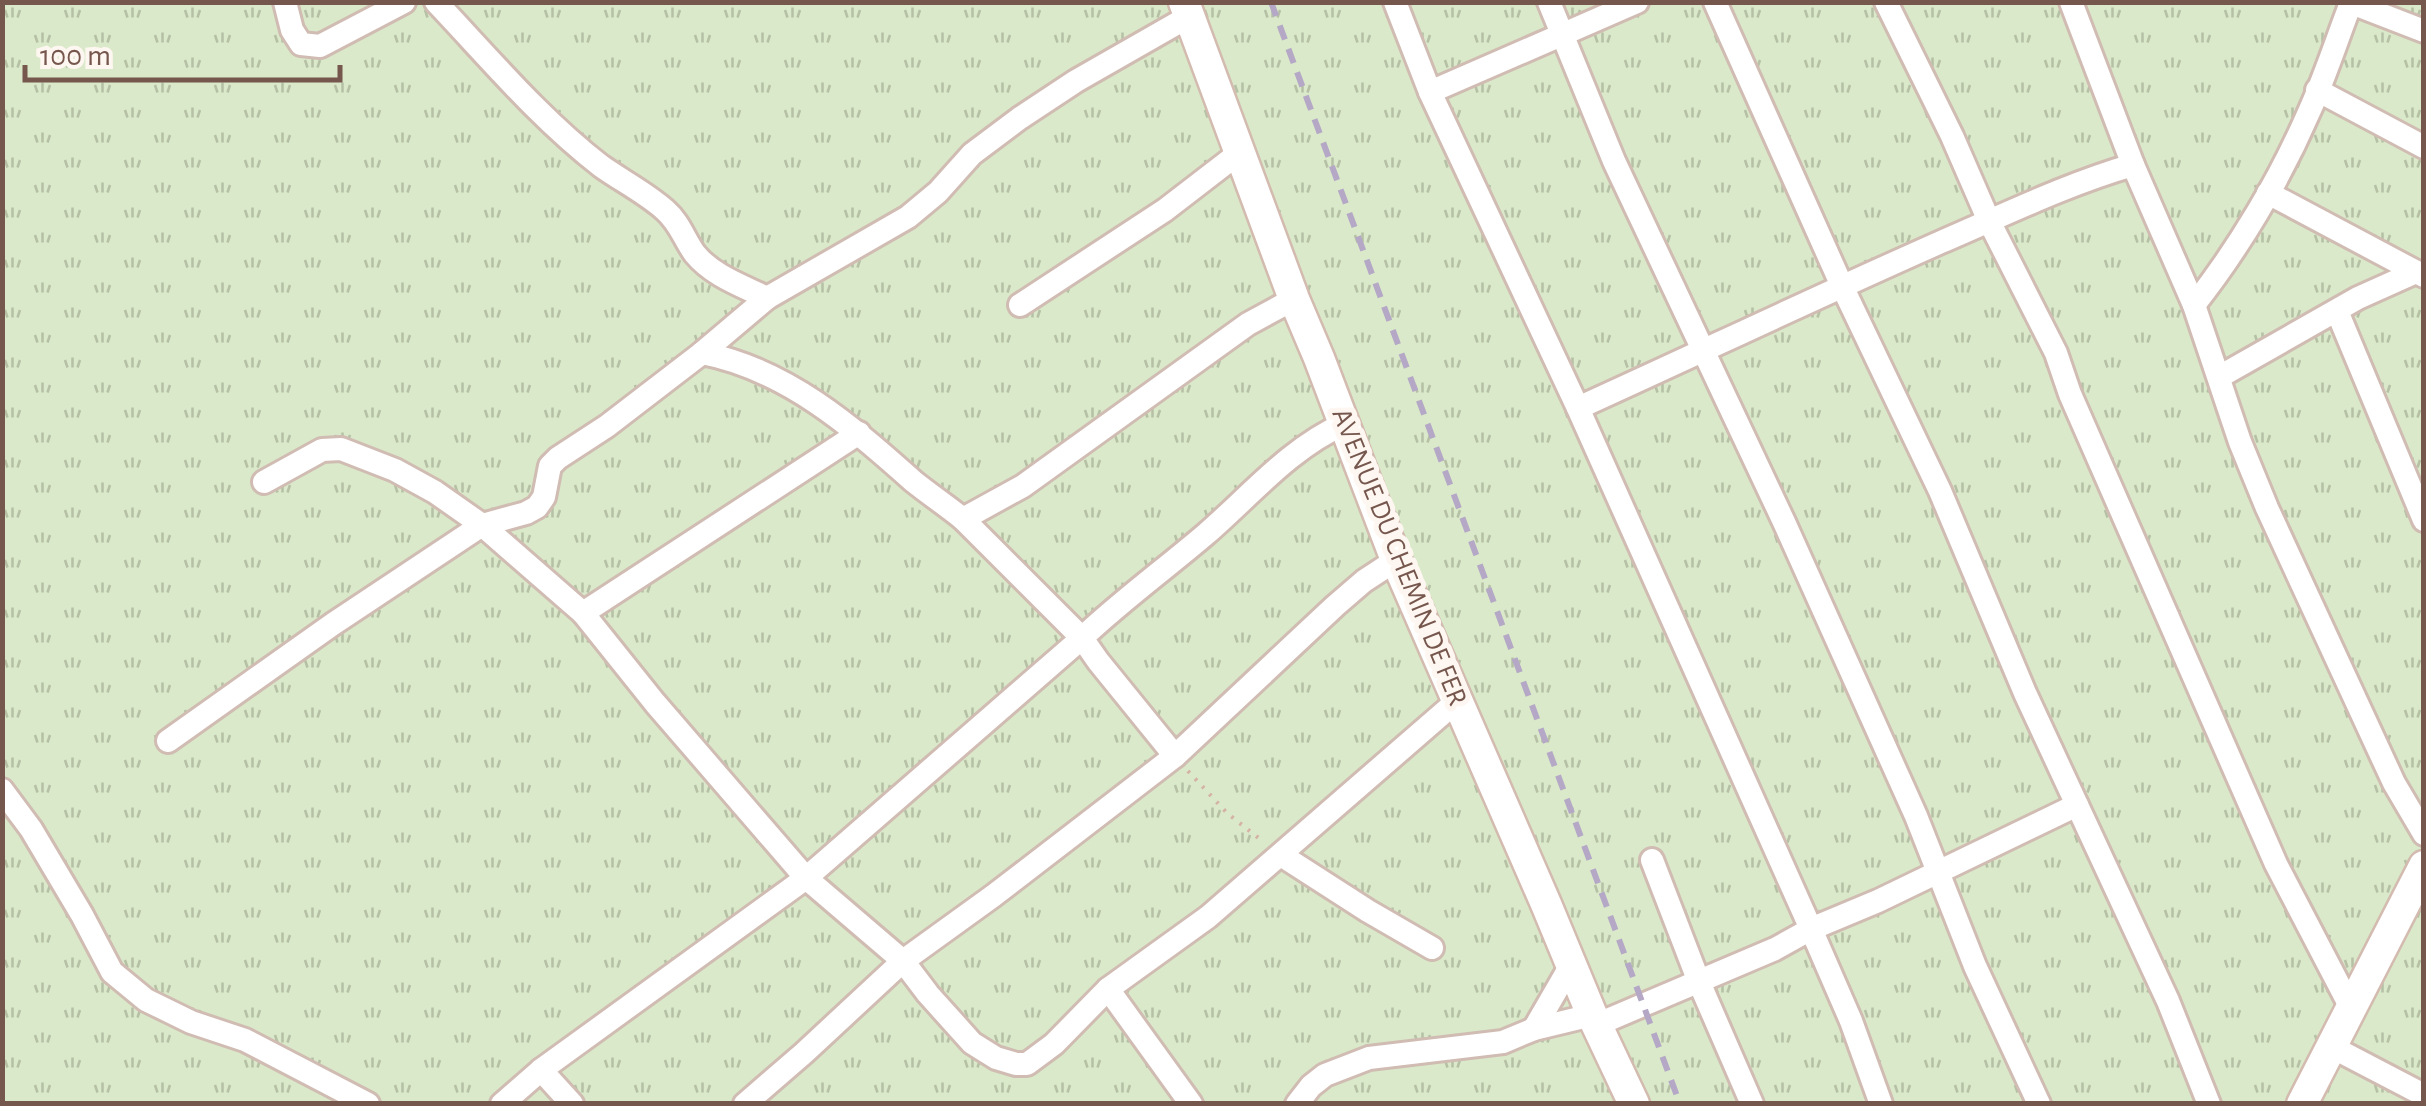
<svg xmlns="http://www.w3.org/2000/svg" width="2426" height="1106" font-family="'Alegreya Sans',sans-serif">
  <defs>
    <pattern id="grass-tufts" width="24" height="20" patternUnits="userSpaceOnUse" patternTransform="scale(2.5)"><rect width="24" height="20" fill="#dae9c9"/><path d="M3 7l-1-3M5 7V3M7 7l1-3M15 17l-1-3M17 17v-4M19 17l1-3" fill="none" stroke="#b5c0a5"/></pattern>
  </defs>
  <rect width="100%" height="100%" fill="#fcf3ea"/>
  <rect fill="url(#grass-tufts)" x="3" y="3" width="2420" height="1100"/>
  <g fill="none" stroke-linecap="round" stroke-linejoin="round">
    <defs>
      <g id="street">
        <path d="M 285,2 L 292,30 L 301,44 L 320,46 L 404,2"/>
        <path d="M 436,2 C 489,58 540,119 601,166 C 622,181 646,193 665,210 C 680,223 684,239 695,254 C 713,276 743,286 767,298"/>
        <path d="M 1395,2 L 1430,92 L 1578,408 L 1811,929 L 1851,1021 L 1881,1104"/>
        <path d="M 1549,2 L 1614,161 L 1784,522 L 1916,816 L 1975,966 L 2039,1104"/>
        <path d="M 1715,2 L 1842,286 L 1940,491 L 2025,693 L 2168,1001 L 2209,1104"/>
        <path d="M 1886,2 L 1952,136 L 1989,221 L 2056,353 L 2070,394 L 2276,864 L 2350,1006"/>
        <path d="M 2071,2 L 2133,165 L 2194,305 L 2240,442 L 2267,508 L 2394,783 L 2424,834"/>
        <path d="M 2349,2 L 2424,31"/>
        <path d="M 2317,90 L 2424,147"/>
        <path d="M 1430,92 L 1637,2"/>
        <path d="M 2268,193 L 2424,276"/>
        <path d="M 1020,305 L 1165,210 L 1239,153"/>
        <path d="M 2194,305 C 2239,248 2280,179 2309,112 C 2325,77 2337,39 2351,3"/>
        <path d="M 2337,311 L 2424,520"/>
        <path d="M 702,353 L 767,298 L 908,217 L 938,192 L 972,154 L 1020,118 L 1076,81 L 1188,17"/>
        <path d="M 2219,377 L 2358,298 L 2416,272"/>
        <path d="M 1578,408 C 1699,353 1819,296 1941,242 C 2004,215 2067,184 2133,165"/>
        <path d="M 264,482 L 322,450 L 341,449 L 395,470 L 435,492 L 482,525 L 583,613 L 655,703 L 806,878 L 903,961 L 928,994 L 972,1043 L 996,1058 L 1016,1064 L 1027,1064 L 1054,1044 L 1108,989 L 1208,917 L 1457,701"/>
        <path d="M 583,613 L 859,433"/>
        <path d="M 168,741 L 333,624 L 482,525 L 526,513 L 537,507 L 544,497 L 550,466 L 558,458 L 607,426 L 702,353 C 786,369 851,426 913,481 C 929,494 947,506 963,519 L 1023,486 L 1248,324 L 1294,299"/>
        <path d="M 1175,756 L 1098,661 L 1082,638 C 1121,601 1165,569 1206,534 C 1251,495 1290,448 1344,424"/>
        <path d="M 2,790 L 31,829 L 82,915 L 112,972 L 146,1000 L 191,1022 L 245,1040 L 368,1104"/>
        <path d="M 1281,855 L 1368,911 L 1432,948"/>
        <path d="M 1652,860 L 1699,982 L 1752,1104"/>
        <path d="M 1108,989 L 1191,1104"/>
        <path d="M 1596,1025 L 1775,949 L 1811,929 L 1878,901 L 2077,805"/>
        <path d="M 1534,1029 L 1571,965"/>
        <path d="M 2330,1046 L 2424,1095"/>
        <path d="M 541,1070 L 572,1104"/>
        <path d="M 502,1104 L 541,1070 L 806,878 L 1082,638 L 963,519"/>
        <path d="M 745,1104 L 804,1053 L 903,961 L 993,896 L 1175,756 L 1335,606 L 1364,581 L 1396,560"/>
        <path d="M 1297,1104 L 1311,1086 L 1325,1075 L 1369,1058 L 1503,1042 L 1534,1029 L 1592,1015"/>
      </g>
      <g id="secondary">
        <path d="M 1184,2 L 1294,299 L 1319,358 L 1396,560 L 1546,904 L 1592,1015 L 1634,1104"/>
        <path d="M 2302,1104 L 2424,866"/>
      </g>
    </defs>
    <use href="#street" stroke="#d0bcb2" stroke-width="28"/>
    <use href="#secondary" stroke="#d3bbb0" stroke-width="35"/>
    <path stroke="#d5b2a6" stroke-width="4" stroke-dasharray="2.5 8" stroke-linecap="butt" d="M 1188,771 L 1227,813 L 1261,840"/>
    <use href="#street" stroke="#fff" stroke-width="22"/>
    <use href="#secondary" stroke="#fff" stroke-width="30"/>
    <path stroke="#b4a8c6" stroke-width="6" stroke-dasharray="15 10" stroke-linecap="butt" d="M 1271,2 L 1680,1104"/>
  </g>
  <g text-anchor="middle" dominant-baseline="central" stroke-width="10" stroke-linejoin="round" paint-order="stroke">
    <g font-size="28" fill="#76574e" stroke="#fef7f1">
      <text transform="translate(1399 557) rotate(68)">AVENUE DU CHEMIN DE FER</text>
    </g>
  </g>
  <rect width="2426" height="1106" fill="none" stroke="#76574e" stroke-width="10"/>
  <path d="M25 65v15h315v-15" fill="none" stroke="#76574e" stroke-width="5"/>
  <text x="40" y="65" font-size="30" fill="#76574e" stroke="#fef7f1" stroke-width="8" paint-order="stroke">100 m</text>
</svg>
